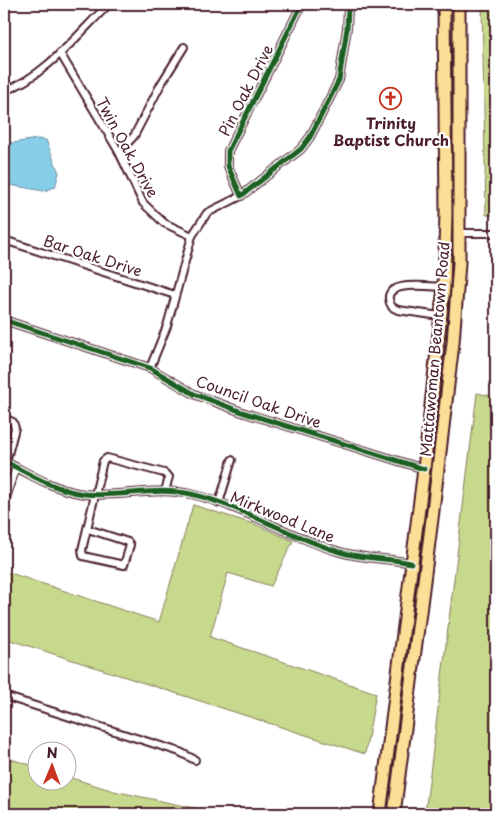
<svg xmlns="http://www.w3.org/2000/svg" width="500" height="818" font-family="'Playpen Sans',sans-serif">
  <rect width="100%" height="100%" fill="#fff"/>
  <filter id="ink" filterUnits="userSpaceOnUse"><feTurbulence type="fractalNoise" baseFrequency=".02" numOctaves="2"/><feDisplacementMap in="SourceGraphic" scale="10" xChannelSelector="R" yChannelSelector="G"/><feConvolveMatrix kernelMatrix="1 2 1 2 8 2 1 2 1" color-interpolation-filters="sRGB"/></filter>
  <g filter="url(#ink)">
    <g fill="#c7d98d" stroke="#887c5c">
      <path d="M 482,4 L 496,4 L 496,215 L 486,215 Z"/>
      <path d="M 477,393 L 496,397 L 496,814 L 425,814 Z"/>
      <path d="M 193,505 L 257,525 L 293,541 L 271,586 L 228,573 L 210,637 L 376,693 L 365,754 L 4,638 L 4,571 L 159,622 Z"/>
      <path d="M 4,757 L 37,767 L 38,780 L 68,780 L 68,777 L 114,791 L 222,814 L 4,814 Z"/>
    </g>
    <path fill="#87cee8" stroke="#6f889c" d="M 37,139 L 46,140 L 59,173 L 55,187 L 44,191 L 4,184 L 4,141 L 13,143 Z"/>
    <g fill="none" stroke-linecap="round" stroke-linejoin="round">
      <defs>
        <g id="minor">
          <path d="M 302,4 L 228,151 L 228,166 L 241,196 L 301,149 L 310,137 L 339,80 L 347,28 L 348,9 L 345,4"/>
          <path d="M 60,53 L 119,152 L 143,203 L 164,223 L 192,236"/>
          <path d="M 4,91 C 46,76 78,34 109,4"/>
          <path d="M 119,152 L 134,136 L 161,84 L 184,47"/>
          <path d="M 460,233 L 496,233"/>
          <path d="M 4,240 L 175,295"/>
          <path d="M 440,316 L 398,310 L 392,307 C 375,278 431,287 444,287"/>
          <path d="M 4,320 L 150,368 L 194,394 L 242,412 L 424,469"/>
          <path d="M 150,368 L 167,326 L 192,236 L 207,213 L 241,196"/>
          <path d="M 4,418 L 13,422 L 15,428 L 6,462"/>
          <path d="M 4,461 C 29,474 55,490 84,494 C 119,498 156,486 191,494 C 243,506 289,537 340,552 C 363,559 388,558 411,563"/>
          <path d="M 219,503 L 232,460"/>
          <path d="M 4,504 L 16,467"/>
          <path d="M 88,529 L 128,542 L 130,545 L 124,565 L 83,556 L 82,550 L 103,461 L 107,458 L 164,473 L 169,477 L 165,491"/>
          <path d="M 4,696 L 180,752 L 195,760"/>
        </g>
        <g id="trunk">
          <path d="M 380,814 L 424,469 L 444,287 L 446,212 L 444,4"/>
          <path d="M 394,814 L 432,519 L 453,343 L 459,263 L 459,4"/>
        </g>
      </defs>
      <use href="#minor" stroke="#4a1f2b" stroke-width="10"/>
      <use href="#trunk" stroke="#4a1f2b" stroke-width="15"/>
      <use href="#minor" stroke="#fff" stroke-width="6"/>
      <use href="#trunk" stroke="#fdde96" stroke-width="11"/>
      <defs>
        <g id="cycleway">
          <path d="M 302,4 L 228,151 L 228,166 L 241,196 L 301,149 L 310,137 L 339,80 L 347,28 L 348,9 L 345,4"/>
          <path d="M 4,320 L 150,368 L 194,394 L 242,412 L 424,469"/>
          <path d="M 4,461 C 29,474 55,490 84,494 C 119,498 156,486 191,494 C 243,506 289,537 340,552 C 363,559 388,558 411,563"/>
        </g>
      </defs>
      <use href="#cycleway" stroke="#fff" stroke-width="8"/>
      <use href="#cycleway" stroke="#1b5e20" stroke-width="5"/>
    </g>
  </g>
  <defs>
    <symbol id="church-ring" viewBox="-11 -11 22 22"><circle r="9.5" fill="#fff" stroke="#c8321e" stroke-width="1.5"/><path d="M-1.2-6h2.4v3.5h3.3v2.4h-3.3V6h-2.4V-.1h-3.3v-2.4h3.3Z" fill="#c8321e"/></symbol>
  </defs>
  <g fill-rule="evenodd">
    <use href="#church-ring" x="378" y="86" width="25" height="25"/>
  </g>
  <g text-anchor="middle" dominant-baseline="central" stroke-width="4.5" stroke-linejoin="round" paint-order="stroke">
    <g font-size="15" fill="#4a1f2b" stroke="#fff">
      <text transform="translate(245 90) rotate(-63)">Pin Oak Drive</text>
      <text transform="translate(128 147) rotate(61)">Twin Oak Drive</text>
      <text transform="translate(93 255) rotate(18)">Bar Oak Drive</text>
      <text transform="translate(434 349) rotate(-85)">Mattawoman Beantown Road</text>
      <text transform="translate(259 401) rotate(19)">Council Oak Drive</text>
      <text transform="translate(283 516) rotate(22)">Mirkwood Lane</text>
    </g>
    <g font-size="15" font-weight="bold" fill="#4a1f2b" stroke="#fff">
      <text x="391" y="122">Trinity<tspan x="391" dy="17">Baptist Church</tspan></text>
    </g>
  </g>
  <rect width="500" height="818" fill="none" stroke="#fff" stroke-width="20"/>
  <rect x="10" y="10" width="480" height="798" fill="none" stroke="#4a1f2b" stroke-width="2" filter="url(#ink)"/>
  <g transform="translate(52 766) rotate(1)"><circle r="24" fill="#ffffff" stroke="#b7a5aa"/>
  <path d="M0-4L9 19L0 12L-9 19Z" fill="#c8321e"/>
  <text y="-8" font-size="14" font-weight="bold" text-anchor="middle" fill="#4a1f2b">N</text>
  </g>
</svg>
